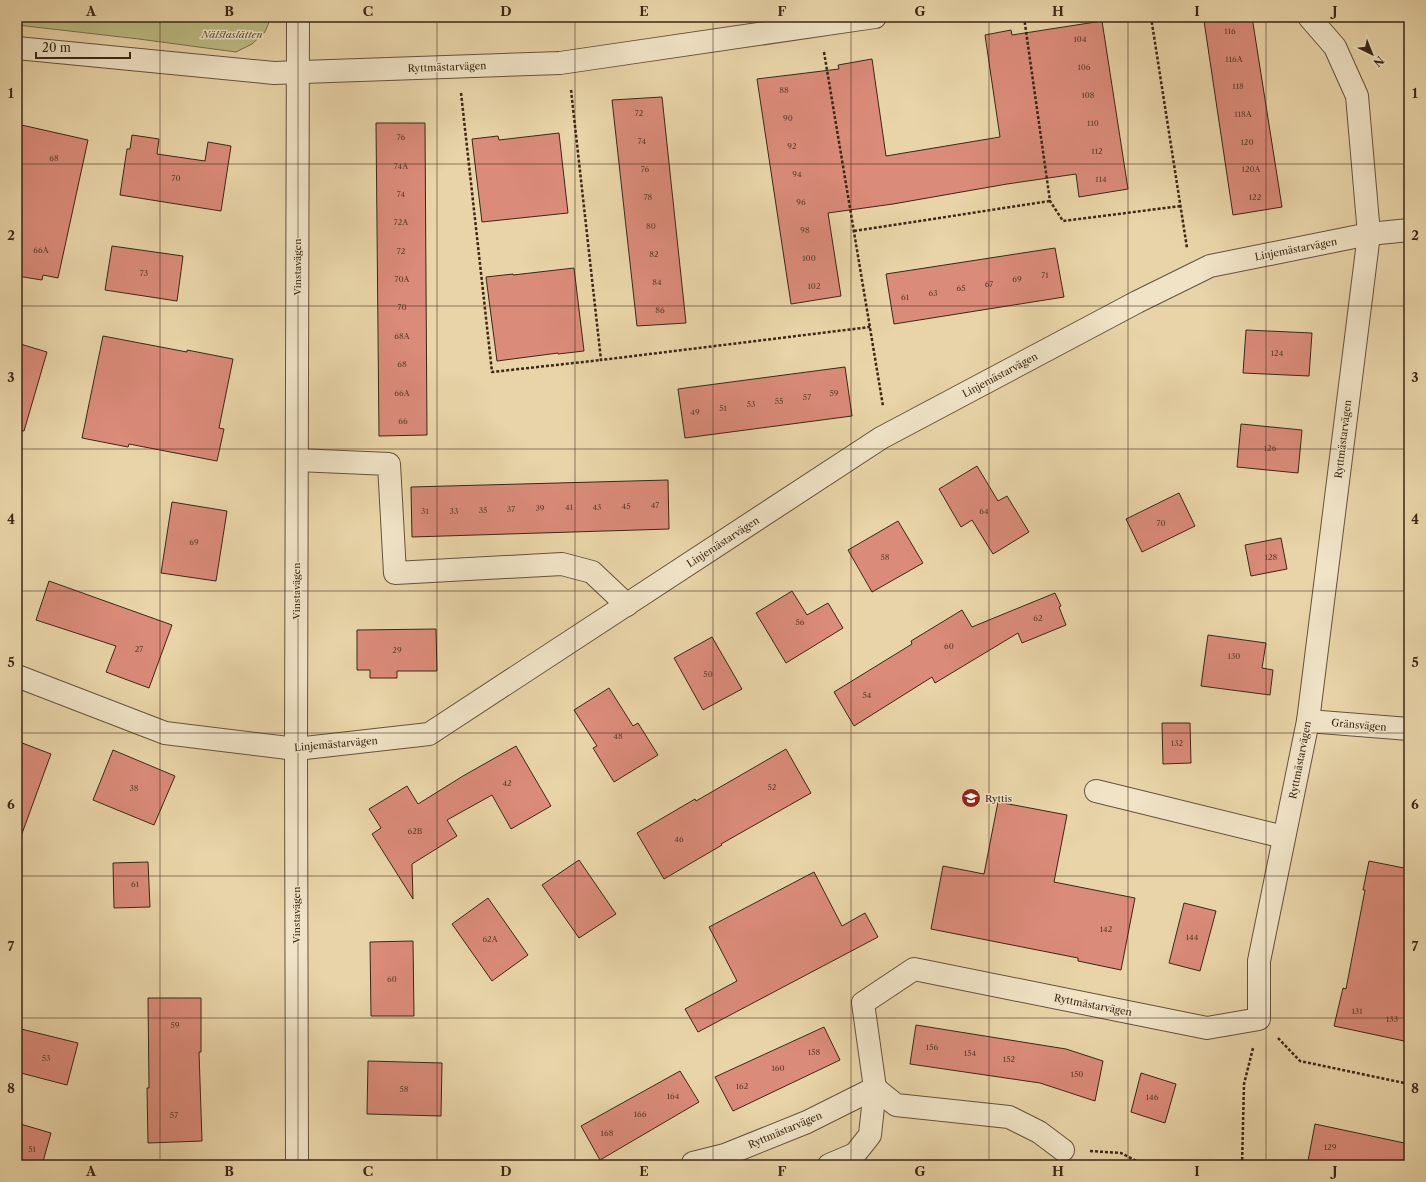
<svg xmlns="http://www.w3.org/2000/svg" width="1426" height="1182" font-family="'Libre Caslon Text',serif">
  <rect width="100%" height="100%" fill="#e8d4a8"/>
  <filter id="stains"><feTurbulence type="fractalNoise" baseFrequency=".005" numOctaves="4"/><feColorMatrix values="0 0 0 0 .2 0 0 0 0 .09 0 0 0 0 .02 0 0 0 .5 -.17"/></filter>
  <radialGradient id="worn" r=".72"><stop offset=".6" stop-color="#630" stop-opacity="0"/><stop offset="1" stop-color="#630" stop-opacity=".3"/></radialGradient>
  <path fill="#bcbb84" stroke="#7c714c" d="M 17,17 L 271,17 L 265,32 L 252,44 L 236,52 L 139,39 L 17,25 Z"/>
  <g fill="#da8b79" stroke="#3b2715">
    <path d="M 1227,17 L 1252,17 L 1282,207 L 1233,215 L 1204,21 Z"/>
    <path d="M 1102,21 L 1128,189 L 1079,197 L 1076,174 L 1007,184 L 893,204 L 828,213 L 841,296 L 791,304 L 757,79 L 839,69 L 838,65 L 872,59 L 886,156 L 1000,137 L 985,35 L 1011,30 L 1012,35 Z"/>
    <path d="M 662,97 L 686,323 L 637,326 L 612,100 Z"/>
    <path d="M 376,123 L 425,123 L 427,435 L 379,436 Z"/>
    <path d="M 17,124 L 88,140 L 58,278 L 43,275 L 42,280 L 17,276 Z"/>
    <path d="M 559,133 L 568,213 L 482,222 L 472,139 L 498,136 L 499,140 Z"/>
    <path d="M 132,135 L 159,139 L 157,154 L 205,161 L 208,142 L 231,146 L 221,211 L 120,195 L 127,149 L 130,149 Z"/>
    <path d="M 112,246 L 183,256 L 177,301 L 105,290 Z"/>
    <path d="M 1055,248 L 1064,297 L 894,324 L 886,274 Z"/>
    <path d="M 574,268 L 584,351 L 558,354 L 558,353 L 497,361 L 486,277 L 513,274 L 513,275 Z"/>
    <path d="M 1246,330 L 1312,333 L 1309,376 L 1243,373 Z"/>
    <path d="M 103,336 L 187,352 L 187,350 L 233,359 L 219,428 L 224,429 L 217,461 L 129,444 L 128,447 L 82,438 Z"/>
    <path d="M 17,343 L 47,352 L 24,431 L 17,430 Z"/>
    <path d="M 845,367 L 852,416 L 685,438 L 678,389 Z"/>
    <path d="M 1241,424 L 1302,430 L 1298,473 L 1237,467 Z"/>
    <path d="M 977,466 L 998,501 L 1007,496 L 1029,532 L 993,554 L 972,520 L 961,527 L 939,489 Z"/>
    <path d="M 668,480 L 669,529 L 412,537 L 411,487 Z"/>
    <path d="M 1179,493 L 1195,526 L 1142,552 L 1126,519 Z"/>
    <path d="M 172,502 L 227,511 L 216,581 L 161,573 Z"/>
    <path d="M 898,521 L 923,563 L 872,592 L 848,550 Z"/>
    <path d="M 1281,538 L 1287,569 L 1251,576 L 1245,545 Z"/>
    <path d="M 49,581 L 172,625 L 149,688 L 106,672 L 116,646 L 36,620 Z"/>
    <path d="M 792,591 L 807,615 L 828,603 L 843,628 L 786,663 L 756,613 Z"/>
    <path d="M 1055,593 L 1061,606 L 1059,607 L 1066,625 L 1022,643 L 1018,633 L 935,683 L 932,677 L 854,726 L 834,692 L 912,644 L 911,641 L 962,610 L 972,627 Z"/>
    <path d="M 436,629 L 437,671 L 397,671 L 397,678 L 370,678 L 370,670 L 357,670 L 357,630 Z"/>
    <path d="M 1208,635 L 1266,643 L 1262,668 L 1273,670 L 1270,695 L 1201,686 Z"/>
    <path d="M 712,637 L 742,689 L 703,710 L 674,658 Z"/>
    <path d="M 609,688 L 633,726 L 638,723 L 658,755 L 614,782 L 593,748 L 597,746 L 574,710 Z"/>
    <path d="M 1162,723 L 1190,723 L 1191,763 L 1163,764 Z"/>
    <path d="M 17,741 L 51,754 L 20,839 L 17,838 Z"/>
    <path d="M 516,746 L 551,806 L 511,829 L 492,795 L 447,820 L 457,836 L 412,864 L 413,899 L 372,834 L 381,828 L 369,809 L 407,786 L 418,804 L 463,776 Z"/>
    <path d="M 786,749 L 811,793 L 721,844 L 722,845 L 664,879 L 637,833 L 695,799 L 696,801 Z"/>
    <path d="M 113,750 L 175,776 L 154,825 L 93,800 Z"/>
    <path d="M 998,802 L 1067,815 L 1054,882 L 1135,898 L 1121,970 L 1078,961 L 1078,958 L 931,929 L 943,866 L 984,874 Z"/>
    <path d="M 579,860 L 616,914 L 579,938 L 542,885 Z"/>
    <path d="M 1369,861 L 1409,869 L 1409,1042 L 1334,1026 L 1343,988 L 1346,989 L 1365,890 L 1363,890 Z"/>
    <path d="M 148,862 L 150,907 L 114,908 L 113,863 Z"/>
    <path d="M 814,872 L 842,926 L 865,913 L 878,937 L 698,1032 L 685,1009 L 737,981 L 709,927 Z"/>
    <path d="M 488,898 L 528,955 L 492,981 L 452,924 Z"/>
    <path d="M 1184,903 L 1216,911 L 1200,971 L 1169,963 Z"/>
    <path d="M 413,941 L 414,1016 L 371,1016 L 370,942 Z"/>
    <path d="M 148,998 L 201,998 L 201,1052 L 199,1052 L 202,1141 L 148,1143 L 147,1088 L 149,1088 Z"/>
    <path d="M 916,1025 L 1066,1049 L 1103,1061 L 1095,1101 L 1040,1083 L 910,1064 Z"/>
    <path d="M 824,1027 L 840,1060 L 733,1111 L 715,1077 Z"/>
    <path d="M 17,1028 L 78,1043 L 67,1085 L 17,1072 Z"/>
    <path d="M 368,1061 L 442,1063 L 441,1116 L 367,1114 Z"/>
    <path d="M 680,1071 L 699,1102 L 600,1160 L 581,1126 Z"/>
    <path d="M 1141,1073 L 1176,1084 L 1165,1123 L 1131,1112 Z"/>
    <path d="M 17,1123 L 51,1133 L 42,1165 L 17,1165 Z"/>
    <path d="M 1315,1124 L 1409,1144 L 1409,1165 L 1327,1165 L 1308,1161 Z"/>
  </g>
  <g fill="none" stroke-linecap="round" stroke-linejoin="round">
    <defs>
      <g id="minor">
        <path d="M 17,48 L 274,73 L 560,63 L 875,17"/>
        <path d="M 297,460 L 389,464 L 395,573 L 562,564 L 592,572 L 627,605"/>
        <path d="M 17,676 L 165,733 L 296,749 L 429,734 L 881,438 L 1137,302 L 1210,266 L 1369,234 L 1409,230"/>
        <path d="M 1308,721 L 1409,729"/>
        <path d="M 1096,791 L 1284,837"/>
        <path d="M 875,1088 L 896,1105 L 1009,1117 L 1039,1132 L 1063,1150"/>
        <path d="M 297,1165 L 296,749 L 298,17"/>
        <path d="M 694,1165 L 693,1163 L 725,1155 L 807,1122 L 875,1088"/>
        <path d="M 829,1165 L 855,1154 L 870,1135 L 875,1088 L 863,1003 L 914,969 L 1207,1028 L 1259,1019 L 1259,961 L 1308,721 L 1369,234 L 1357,96 L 1335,47 L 1309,17"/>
      </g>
    </defs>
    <use href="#minor" stroke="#66523a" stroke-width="24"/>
    <g stroke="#3b2715" stroke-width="2.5" stroke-dasharray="3 2" stroke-linecap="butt">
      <path d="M 1024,17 L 1050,201 L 1063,221 L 1181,206"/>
      <path d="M 1151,17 L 1187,248"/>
      <path d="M 824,52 L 883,406"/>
      <path d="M 571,90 L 601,360 L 870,327"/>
      <path d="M 461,93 L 492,372 L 601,360"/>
      <path d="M 854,231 L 1050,201"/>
      <path d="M 1278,1038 L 1300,1061 L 1409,1084"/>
      <path d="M 1090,1151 L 1121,1153 L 1144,1165"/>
      <path d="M 1242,1165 L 1244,1084 L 1253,1048"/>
    </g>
    <use href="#minor" stroke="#f0e3c6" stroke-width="22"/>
  </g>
  <path fill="none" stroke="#3b2715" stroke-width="1" stroke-opacity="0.55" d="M 160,17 L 160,1165M 298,17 L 298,1165M 437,17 L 437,1165M 575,17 L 575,1165M 713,17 L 713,1165M 851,17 L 851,1165M 989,17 L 989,1165M 1128,17 L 1128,1165M 1266,17 L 1266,1165M 17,164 L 1409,164M 17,306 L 1409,306M 17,449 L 1409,449M 17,591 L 1409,591M 17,733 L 1409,733M 17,876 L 1409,876M 17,1018 L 1409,1018"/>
  <defs>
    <symbol id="school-disc" viewBox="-11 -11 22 22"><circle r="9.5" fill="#8f2418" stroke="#f0e3c6"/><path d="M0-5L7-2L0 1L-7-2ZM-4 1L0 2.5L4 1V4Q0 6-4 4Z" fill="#fff"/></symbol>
  </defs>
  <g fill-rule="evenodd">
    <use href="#school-disc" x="960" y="787" width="22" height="22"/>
  </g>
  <g text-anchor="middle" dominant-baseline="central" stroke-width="3" stroke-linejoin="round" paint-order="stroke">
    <g font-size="8" fill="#63402e">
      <text x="1230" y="31">116</text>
      <text x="1080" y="39">104</text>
      <text x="1234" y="59">116A</text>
      <text x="1084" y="67">106</text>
      <text x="1238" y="86">118</text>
      <text x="784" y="90">88</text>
      <text x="1088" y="95">108</text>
      <text x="639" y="113">72</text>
      <text x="1243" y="114">118A</text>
      <text x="788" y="118">90</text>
      <text x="1093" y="123">110</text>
      <text x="401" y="137">76</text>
      <text x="642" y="141">74</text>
      <text x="1247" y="142">120</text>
      <text x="792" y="146">92</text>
      <text x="1097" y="151">112</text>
      <text x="54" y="158">68</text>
      <text x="401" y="166">74A</text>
      <text x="645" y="169">76</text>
      <text x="1251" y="169">120A</text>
      <text x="797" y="174">94</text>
      <text x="176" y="178">70</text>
      <text x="1101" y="179">114</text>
      <text x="401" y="194">74</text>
      <text x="648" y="197">78</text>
      <text x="1255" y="197">122</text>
      <text x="801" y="202">96</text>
      <text x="401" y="222">72A</text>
      <text x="651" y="226">80</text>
      <text x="805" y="230">98</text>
      <text x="41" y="250">66A</text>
      <text x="401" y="251">72</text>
      <text x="654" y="254">82</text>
      <text x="809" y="258">100</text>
      <text x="144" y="273">73</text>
      <text x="1045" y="275">71</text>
      <text x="402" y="279">70A</text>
      <text x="1017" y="279">69</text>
      <text x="657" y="282">84</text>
      <text x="989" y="284">67</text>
      <text x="814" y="286">102</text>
      <text x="961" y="288">65</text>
      <text x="933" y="293">63</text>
      <text x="905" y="297">61</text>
      <text x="402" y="307">70</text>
      <text x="660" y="310">86</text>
      <text x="402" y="336">68A</text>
      <text x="1277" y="353">124</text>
      <text x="402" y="364">68</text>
      <text x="402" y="393">66A</text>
      <text x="834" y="393">59</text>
      <text x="807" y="397">57</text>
      <text x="779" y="401">55</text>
      <text x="751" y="404">53</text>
      <text x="723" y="408">51</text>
      <text x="695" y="412">49</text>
      <text x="403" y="421">66</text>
      <text x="1270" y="448">126</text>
      <text x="655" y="505">47</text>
      <text x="626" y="506">45</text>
      <text x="569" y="507">41</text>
      <text x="597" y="507">43</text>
      <text x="540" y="508">39</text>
      <text x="511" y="509">37</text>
      <text x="483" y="510">35</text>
      <text x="425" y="511">31</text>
      <text x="454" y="511">33</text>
      <text x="984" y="511">64</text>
      <text x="1161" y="523">70</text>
      <text x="194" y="542">69</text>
      <text x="885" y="557">58</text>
      <text x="1271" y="557">128</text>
      <text x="1038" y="618">62</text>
      <text x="800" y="622">56</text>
      <text x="949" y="646">60</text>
      <text x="139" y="649">27</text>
      <text x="397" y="650">29</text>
      <text x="1234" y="656">130</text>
      <text x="708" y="674">50</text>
      <text x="867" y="695">54</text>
      <text x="618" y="736">48</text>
      <text x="1177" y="743">132</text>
      <text x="507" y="783">42</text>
      <text x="772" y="787">52</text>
      <text x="134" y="788">38</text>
      <text x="415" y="831">62B</text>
      <text x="679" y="839">46</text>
      <text x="135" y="884">61</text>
      <text x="1106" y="929">142</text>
      <text x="1192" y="937">144</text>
      <text x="490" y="939">62A</text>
      <text x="392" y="979">60</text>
      <text x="1357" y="1011">131</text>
      <text x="1392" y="1019">133</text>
      <text x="175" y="1025">59</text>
      <text x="932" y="1047">156</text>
      <text x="814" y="1052">158</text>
      <text x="970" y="1053">154</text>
      <text x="46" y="1058">53</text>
      <text x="1009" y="1059">152</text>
      <text x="778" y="1068">160</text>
      <text x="1077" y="1074">150</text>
      <text x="742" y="1086">162</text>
      <text x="404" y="1089">58</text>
      <text x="673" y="1096">164</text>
      <text x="1152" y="1097">146</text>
      <text x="640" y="1114">166</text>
      <text x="174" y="1115">57</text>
      <text x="607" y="1133">168</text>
      <text x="1330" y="1147">129</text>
      <text x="32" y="1149">51</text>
    </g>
    <g font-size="10" font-style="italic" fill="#5b4c31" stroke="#f0e3c6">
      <text x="232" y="34">Nälstaslätten</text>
    </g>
    <g font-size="10" fill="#3b2715" stroke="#f0e3c6">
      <text transform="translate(447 67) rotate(-2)">Ryttmästarvägen</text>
      <text transform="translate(1296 249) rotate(-11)">Linjemästarvägen</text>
      <text transform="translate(297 267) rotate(-90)">Vinstavägen</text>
      <text transform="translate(1000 375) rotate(-28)">Linjemästarvägen</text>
      <text transform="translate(1343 439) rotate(-83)">Ryttmästarvägen</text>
      <text transform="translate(723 542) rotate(-33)">Linjemästarvägen</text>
      <text transform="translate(296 591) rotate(-90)">Vinstavägen</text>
      <text transform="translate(1359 725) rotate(5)">Gränsvägen</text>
      <text transform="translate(336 744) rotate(-5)">Linjemästarvägen</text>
      <text transform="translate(1300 760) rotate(-79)">Ryttmästarvägen</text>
      <text transform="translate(296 915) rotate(-90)">Vinstavägen</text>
      <text transform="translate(1093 1005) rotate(11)">Ryttmästarvägen</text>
      <text transform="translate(785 1130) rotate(-23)">Ryttmästarvägen</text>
    </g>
    <g font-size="10" fill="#3b2715" stroke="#f0e3c6" text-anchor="start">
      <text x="985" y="798">Ryttis</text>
    </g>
  </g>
  <rect width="1426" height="1182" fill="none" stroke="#e8d4a8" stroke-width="44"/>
  <g transform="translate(1372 54) rotate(137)" stroke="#f0e3c6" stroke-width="3" paint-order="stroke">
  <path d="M0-3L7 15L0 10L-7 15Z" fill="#3b2715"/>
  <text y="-6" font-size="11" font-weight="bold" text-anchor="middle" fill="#3b2715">N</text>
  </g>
  <path d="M36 52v6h94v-6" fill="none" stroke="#3b2715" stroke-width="2"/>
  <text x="42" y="52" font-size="12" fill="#3b2715" stroke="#f0e3c6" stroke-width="3" paint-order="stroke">20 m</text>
  <rect x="22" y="22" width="1382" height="1138" fill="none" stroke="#3b2715" stroke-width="1.5"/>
  <g font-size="13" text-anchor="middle" font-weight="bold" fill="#3b2715">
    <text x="91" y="16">A</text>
    <text x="229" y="16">B</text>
    <text x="368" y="16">C</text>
    <text x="506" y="16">D</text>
    <text x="644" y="16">E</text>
    <text x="782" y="16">F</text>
    <text x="920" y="16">G</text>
    <text x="1058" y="16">H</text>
    <text x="1197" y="16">I</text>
    <text x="1335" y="16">J</text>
    <text x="11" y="98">1</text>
    <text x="1415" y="98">1</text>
    <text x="11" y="240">2</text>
    <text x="1415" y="240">2</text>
    <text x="11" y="382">3</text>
    <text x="1415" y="382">3</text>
    <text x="11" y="524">4</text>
    <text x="1415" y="524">4</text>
    <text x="11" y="667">5</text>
    <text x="1415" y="667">5</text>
    <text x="11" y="809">6</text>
    <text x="1415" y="809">6</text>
    <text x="11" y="951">7</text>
    <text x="1415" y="951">7</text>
    <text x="11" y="1093">8</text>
    <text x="1415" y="1093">8</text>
    <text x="91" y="1176">A</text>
    <text x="229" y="1176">B</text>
    <text x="368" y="1176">C</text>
    <text x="506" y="1176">D</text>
    <text x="644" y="1176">E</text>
    <text x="782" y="1176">F</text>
    <text x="920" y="1176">G</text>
    <text x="1058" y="1176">H</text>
    <text x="1197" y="1176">I</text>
    <text x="1335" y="1176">J</text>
  </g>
  <rect width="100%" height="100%" filter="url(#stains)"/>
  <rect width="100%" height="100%" fill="url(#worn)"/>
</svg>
